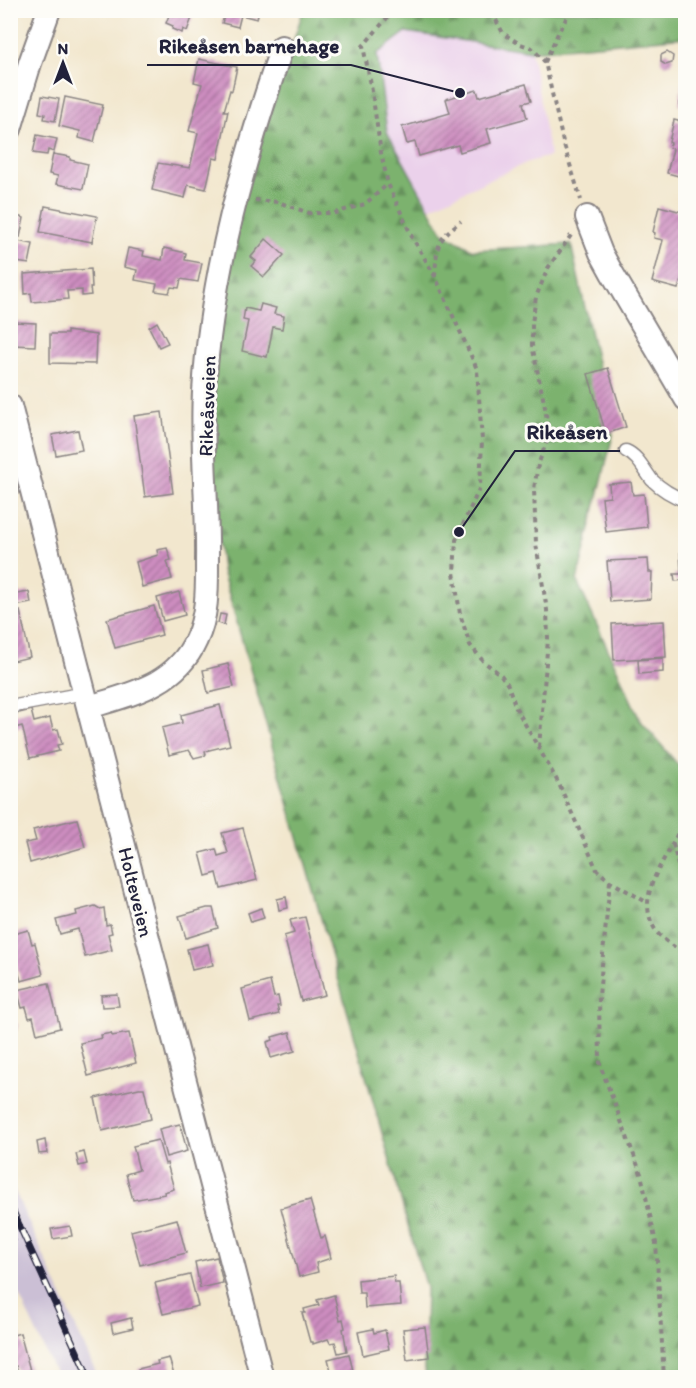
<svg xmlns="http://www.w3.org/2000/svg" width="696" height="1388" font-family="Itim,sans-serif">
  <defs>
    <pattern id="forest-firs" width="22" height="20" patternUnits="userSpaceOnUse" patternTransform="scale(1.5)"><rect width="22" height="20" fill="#7cb26e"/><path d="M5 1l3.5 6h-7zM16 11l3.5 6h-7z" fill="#65905c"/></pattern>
    <pattern id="building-hatch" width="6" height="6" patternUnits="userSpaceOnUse" patternTransform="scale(1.5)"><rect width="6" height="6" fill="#cd8dc0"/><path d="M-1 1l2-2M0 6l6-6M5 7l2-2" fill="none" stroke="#a6739d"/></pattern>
  </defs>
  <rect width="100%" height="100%" fill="#fdfcf7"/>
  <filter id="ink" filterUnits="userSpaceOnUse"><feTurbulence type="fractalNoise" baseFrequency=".0167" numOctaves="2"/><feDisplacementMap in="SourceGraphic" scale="12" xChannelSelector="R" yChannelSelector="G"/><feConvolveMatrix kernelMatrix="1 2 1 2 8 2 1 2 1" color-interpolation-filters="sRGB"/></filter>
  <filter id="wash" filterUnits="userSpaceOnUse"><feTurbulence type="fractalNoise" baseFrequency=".008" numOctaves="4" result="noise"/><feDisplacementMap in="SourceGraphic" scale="24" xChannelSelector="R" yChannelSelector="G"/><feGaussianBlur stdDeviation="1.35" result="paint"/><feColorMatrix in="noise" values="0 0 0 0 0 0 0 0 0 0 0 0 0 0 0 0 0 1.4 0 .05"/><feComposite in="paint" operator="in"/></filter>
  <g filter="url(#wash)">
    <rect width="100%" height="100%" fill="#f2e7ce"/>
    <path fill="#ebd1eb" d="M 406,31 L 531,51 L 550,156 L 528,162 L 429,208 L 387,132 L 377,53 Z"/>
    <path fill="#cbbfd5" d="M 10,1183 L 11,1183 L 98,1377 L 57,1377 L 11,1278 Z"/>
    <path fill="url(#forest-firs)" stroke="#4f6a54" stroke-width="1.5" d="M 303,11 L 685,11 L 685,37 L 531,51 L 406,32 L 377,54 L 387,132 L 443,233 L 473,250 L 571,244 L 613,435 L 577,581 L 640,720 L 685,773 L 685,1377 L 427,1377 L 424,1369 L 426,1288 L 222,570 L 197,343 Z"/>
    <g id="blocks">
      <g fill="url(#building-hatch)">
        <path d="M 171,10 L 195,10 L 187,31 L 183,29 L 182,33 L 172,29 L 173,26 L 166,23 Z"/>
        <path d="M 226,10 L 259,10 L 257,19 L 241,15 L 238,27 L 222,23 Z"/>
        <path d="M 667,52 L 673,56 L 672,63 L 666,65 L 661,62 L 661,55 Z"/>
        <path d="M 199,59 L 237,67 L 232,91 L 230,90 L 224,111 L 228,111 L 218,159 L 213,158 L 206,189 L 188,185 L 185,198 L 152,190 L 158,163 L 190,168 L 198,133 L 189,131 L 202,84 L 194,82 Z"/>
        <path d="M 682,83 L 686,84 L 686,106 L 679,105 Z"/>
        <path d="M 526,84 L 531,101 L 523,103 L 527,118 L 487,129 L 491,143 L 460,152 L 458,145 L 419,156 L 415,142 L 407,144 L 402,127 L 450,113 L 446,99 L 477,90 L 479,97 Z"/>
        <path d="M 42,96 L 59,99 L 55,121 L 44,119 L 45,114 L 39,113 Z"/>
        <path d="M 65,97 L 103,105 L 94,142 L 79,138 L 80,131 L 59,126 Z"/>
        <path d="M 674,120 L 686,123 L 686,178 L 667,173 L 673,149 L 669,148 L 671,143 L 669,142 Z"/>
        <path d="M 37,135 L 57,139 L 54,152 L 48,150 L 47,155 L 33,153 Z"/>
        <path d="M 53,154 L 70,157 L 70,160 L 88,164 L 83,189 L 56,184 L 58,176 L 49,174 Z"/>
        <path d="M 45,206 L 97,216 L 92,242 L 40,232 Z"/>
        <path d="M 659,206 L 686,213 L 686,272 L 685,274 L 683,273 L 678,289 L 652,282 L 663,240 L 654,238 L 655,233 L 653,232 Z"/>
        <path d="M 10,214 L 24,218 L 20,237 L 10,235 Z"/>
        <path d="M 266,239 L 284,255 L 264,277 L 251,266 L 256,261 L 251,257 Z"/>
        <path d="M 12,240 L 33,244 L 29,264 L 10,261 Z"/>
        <path d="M 128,248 L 144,251 L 143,256 L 162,260 L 164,248 L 186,253 L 185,260 L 202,263 L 198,282 L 181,279 L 179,288 L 171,287 L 169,293 L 155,291 L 157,284 L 135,280 L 137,270 L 124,267 Z"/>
        <path d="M 91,269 L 92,288 L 90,288 L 91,295 L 82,296 L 82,290 L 67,291 L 68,299 L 32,302 L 31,293 L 25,294 L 24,274 Z"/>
        <path d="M 261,304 L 276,308 L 274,314 L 284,316 L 282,329 L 273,327 L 267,357 L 242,351 L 248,321 L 243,320 L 245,308 L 259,311 Z"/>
        <path d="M 13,322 L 36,323 L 35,346 L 12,345 Z"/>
        <path d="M 157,322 L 168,343 L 159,347 L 149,327 Z"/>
        <path d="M 67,331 L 96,335 L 95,364 L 50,363 L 50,334 L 67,334 Z"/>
        <path d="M 608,368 L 626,427 L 606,434 L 588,374 Z"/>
        <path d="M 162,412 L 173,493 L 145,497 L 134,416 Z"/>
        <path d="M 78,430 L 82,450 L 56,455 L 52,435 Z"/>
        <path d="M 631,482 L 633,495 L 644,494 L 647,527 L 606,532 L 602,498 L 610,497 L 609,484 Z"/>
        <path d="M 686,547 L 686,580 L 675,581 L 674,574 L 681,574 L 680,548 Z"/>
        <path d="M 167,548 L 171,560 L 167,561 L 172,579 L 142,587 L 136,562 L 158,555 L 157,550 Z"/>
        <path d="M 648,559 L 649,572 L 652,572 L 651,599 L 610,602 L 607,561 Z"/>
        <path d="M 29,592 L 31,603 L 10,607 L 10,595 Z"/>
        <path d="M 179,592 L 185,615 L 163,621 L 157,598 Z"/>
        <path d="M 154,606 L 162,635 L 115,648 L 107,619 Z"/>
        <path d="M 20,611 L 30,657 L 13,661 L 10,654 L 10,614 Z"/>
        <path d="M 220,614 L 226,615 L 224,625 L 218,623 Z"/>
        <path d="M 664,621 L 666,657 L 614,660 L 612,624 Z"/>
        <path d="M 663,658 L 663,672 L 639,674 L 638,660 Z"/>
        <path d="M 228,664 L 234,687 L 208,693 L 203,670 Z"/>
        <path d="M 220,705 L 230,745 L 205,751 L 206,755 L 194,758 L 189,750 L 169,755 L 162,728 L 182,723 L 181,715 Z"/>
        <path d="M 31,710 L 34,722 L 50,718 L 53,730 L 58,729 L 62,744 L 57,745 L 59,751 L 30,758 L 22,726 L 15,728 L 11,715 Z"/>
        <path d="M 77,819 L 85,847 L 30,863 L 25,843 L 36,841 L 33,830 Z"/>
        <path d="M 243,828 L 257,880 L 221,889 L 217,873 L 206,876 L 200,853 L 216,849 L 218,856 L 228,853 L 222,833 Z"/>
        <path d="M 286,897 L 288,908 L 279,910 L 277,899 Z"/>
        <path d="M 95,906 L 100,909 L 104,908 L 106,925 L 110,924 L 112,933 L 108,934 L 112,950 L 85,957 L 78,929 L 60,934 L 56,920 L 77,915 L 76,911 Z"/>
        <path d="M 207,908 L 213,908 L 218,928 L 186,938 L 179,916 Z"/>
        <path d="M 261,908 L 264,918 L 251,922 L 248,913 Z"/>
        <path d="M 305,917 L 325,995 L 301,1001 L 284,936 L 294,933 L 290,920 Z"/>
        <path d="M 28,930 L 32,944 L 35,943 L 43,975 L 21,981 L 16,964 L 10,966 L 10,935 Z"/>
        <path d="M 208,944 L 213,965 L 192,970 L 187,949 Z"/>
        <path d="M 270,981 L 274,997 L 278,996 L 280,1006 L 277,1006 L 279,1014 L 250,1021 L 242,989 Z"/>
        <path d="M 49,983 L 60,1028 L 37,1034 L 33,1017 L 29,1018 L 26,1007 L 22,1008 L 17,990 Z"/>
        <path d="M 117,994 L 119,1006 L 102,1007 L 101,995 Z"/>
        <path d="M 10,1022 L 18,1024 L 16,1032 L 10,1030 Z"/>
        <path d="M 290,1032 L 295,1051 L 271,1058 L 267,1042 L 273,1040 L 272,1037 Z"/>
        <path d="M 111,1033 L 112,1036 L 129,1033 L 136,1063 L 88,1076 L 80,1043 L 102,1038 L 101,1035 Z"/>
        <path d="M 139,1088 L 144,1088 L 151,1119 L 102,1131 L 95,1098 Z"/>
        <path d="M 180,1124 L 187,1151 L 166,1157 L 159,1129 Z"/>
        <path d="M 45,1140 L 47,1153 L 39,1154 L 37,1142 Z"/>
        <path d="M 158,1140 L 165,1164 L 167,1163 L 174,1189 L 164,1192 L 165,1194 L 133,1200 L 126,1174 L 139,1170 L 133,1146 Z"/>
        <path d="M 84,1152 L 87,1164 L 79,1166 L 76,1154 Z"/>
        <path d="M 310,1200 L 321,1238 L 325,1236 L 331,1258 L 316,1263 L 318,1272 L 299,1277 L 281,1208 Z"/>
        <path d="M 177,1219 L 186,1253 L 140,1265 L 131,1231 Z"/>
        <path d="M 70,1226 L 72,1236 L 53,1239 L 51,1229 Z"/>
        <path d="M 217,1257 L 223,1283 L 200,1288 L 195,1262 Z"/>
        <path d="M 190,1275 L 198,1306 L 163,1314 L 155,1283 Z"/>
        <path d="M 394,1276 L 395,1283 L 399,1283 L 401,1305 L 365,1308 L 364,1293 L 359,1293 L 358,1280 Z"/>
        <path d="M 334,1295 L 340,1320 L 343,1319 L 345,1328 L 343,1329 L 347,1351 L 338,1353 L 335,1342 L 330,1343 L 328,1339 L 313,1344 L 313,1342 L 310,1342 L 302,1313 L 305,1313 L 304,1309 L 319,1305 L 317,1300 Z"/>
        <path d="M 131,1318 L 133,1328 L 113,1333 L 111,1323 Z"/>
        <path d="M 425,1327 L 429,1357 L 407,1360 L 403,1329 Z"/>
        <path d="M 373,1329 L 374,1333 L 385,1330 L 389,1349 L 363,1355 L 358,1332 Z"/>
        <path d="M 20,1333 L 32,1378 L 19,1378 L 16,1366 L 10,1368 L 10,1336 Z"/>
        <path d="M 349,1354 L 354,1375 L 333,1378 L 328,1359 Z"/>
        <path d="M 169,1358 L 174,1375 L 170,1378 L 140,1378 L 138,1369 L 158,1364 L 157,1361 Z"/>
      </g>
    </g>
  </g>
  <g filter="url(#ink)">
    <use href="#blocks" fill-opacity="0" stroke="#8a8484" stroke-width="1.5"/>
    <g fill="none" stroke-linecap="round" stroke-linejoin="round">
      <defs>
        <g id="lane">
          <path d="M 626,451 C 638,456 644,470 652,480 C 662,490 673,496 686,501"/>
          <path d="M 10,707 L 85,693"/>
        </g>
        <g id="street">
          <path d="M 10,129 L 30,63 L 49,10"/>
          <path d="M 587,217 L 601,253 L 612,273 L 686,399"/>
          <path d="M 10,406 L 262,1378"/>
          <path d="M 89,707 C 131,694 176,685 196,640 C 208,615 207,587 207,560 C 208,504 201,448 204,392 C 211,274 244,158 282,47"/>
        </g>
      </defs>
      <use href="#lane" stroke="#8a8484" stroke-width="15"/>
      <use href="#street" stroke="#8a8484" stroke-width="26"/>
      <g stroke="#8a8484" stroke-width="4" stroke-dasharray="4.5 4.5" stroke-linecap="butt">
        <path d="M 394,10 L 363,46 L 371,85 L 381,153 L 388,184 L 412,237 L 435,276 L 477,369 L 482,440 L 480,487 L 456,540 L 454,572 L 460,614 L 470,645 L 483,661 L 501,675 L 508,685 L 516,708 L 559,784 L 597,870 L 610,881 L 648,903"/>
        <path d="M 496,20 L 503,33 L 518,43 L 532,48 L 545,62 L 563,142 L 581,200"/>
        <path d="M 545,62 L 559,31 L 571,10"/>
        <path d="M 255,200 L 278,202 L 309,213 L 335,213 L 365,204 L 388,184"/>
        <path d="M 435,276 C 437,246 436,240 461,221"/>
        <path d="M 539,747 L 548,639 L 547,610 L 536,544 L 534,489 L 538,465 L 548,438 L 546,412 L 532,345 L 532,323 L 536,297 L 548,268 L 572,234"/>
        <path d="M 686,818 C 681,826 677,835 673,843 C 658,870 636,900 656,931 C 662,940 677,948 686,955"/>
        <path d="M 673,844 L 686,899"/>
        <path d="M 610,881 L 599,996 L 600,1065 L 641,1174 L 656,1243 L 664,1378"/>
      </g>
      <use href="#lane" stroke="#fff" stroke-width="12"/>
      <use href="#street" stroke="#fff" stroke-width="22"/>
      <defs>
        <g id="rail">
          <path d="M 10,1205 L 89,1378"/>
          <path d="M 10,1237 L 12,1241"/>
        </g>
      </defs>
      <use href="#rail" stroke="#22223b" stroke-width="7"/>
      <use href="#rail" stroke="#fdfcf7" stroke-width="4.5" stroke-dasharray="14" stroke-linecap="butt"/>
    </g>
  </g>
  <g text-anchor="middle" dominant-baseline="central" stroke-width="6" stroke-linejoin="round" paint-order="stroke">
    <g font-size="20" fill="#22223b" stroke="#fdfcf7">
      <text transform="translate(207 406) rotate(-88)">Rikeåsveien</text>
      <text transform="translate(136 892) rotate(76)">Holteveien</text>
    </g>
  </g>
  <path fill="none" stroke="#22223b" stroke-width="2" d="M460 93L351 65H147M459 532L515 451H620"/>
  <g fill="#22223b" stroke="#fdfcf7" stroke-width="2">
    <circle cx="460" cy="93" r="6"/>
    <circle cx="459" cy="532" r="6"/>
  </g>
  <g font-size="21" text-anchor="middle" font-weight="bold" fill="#22223b" stroke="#fdfcf7" stroke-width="6" stroke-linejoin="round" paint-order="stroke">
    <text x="249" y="53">Rikeåsen barnehage</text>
    <text x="567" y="439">Rikeåsen</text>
  </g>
  <rect width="696" height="1388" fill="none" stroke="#fdfcf7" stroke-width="36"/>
  <g transform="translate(63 63)" stroke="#fdfcf7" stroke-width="4.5" paint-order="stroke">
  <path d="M0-4.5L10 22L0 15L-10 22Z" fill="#22223b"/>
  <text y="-9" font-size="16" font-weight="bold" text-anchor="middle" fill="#22223b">N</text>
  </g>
</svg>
